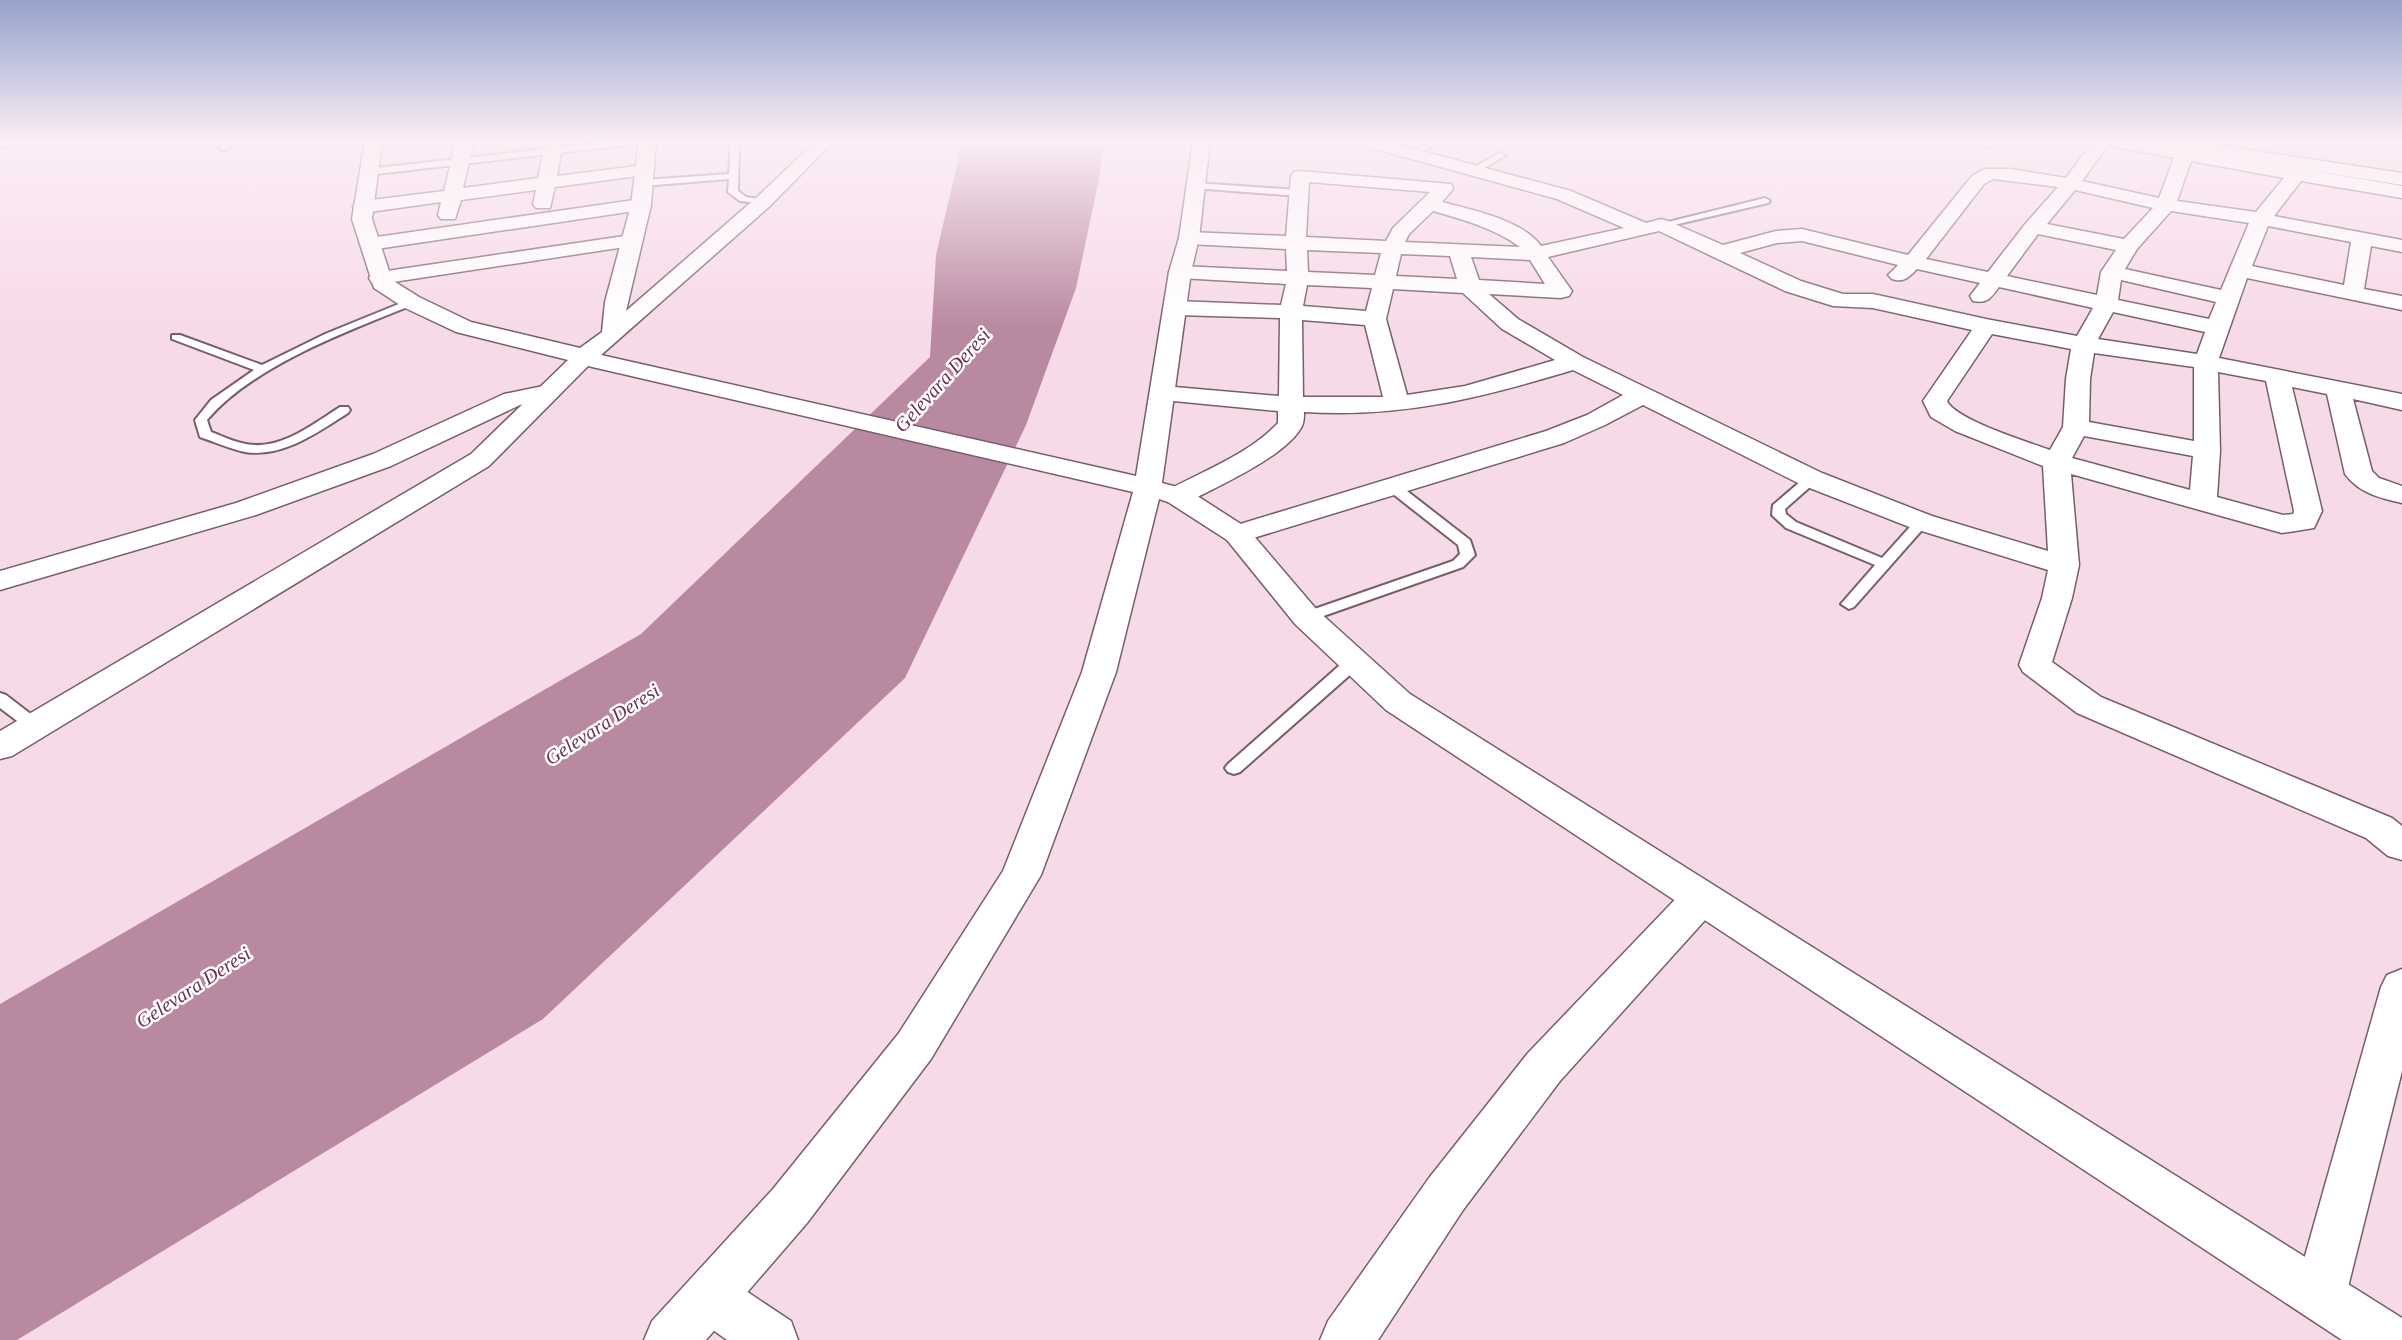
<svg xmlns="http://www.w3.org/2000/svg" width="2402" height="1340" font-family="'Times New Roman',serif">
  <rect width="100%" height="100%" fill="#f7dae8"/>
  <path fill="#b988a1" d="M 960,141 L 1104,141 L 1099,179 L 1076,288 L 1026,425 L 905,678 L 543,1019 L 17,1340 L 0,1340 L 0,1004 L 641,634 L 930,357 L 936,255 L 960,152 Z"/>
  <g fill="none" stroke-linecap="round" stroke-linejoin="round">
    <defs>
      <g id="lane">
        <path d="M 0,141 L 25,141 L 0,147 Z"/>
        <path d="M 224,141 L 232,141 L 227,150 L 224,151 L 220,148 Z"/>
        <path d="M 615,141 L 639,141 L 635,144 L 368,175 L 363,172 L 368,169 Z"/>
        <path d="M 731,141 L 739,141 L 738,191 L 746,197 L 766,200 L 766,204 L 740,201 L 728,192 L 729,179 L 643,186 L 638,183 L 643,180 L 729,174 Z"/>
        <path d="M 1432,141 L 1442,141 L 1414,155 L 1407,153 Z"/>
        <path d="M 1966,141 L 2008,141 L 1993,147 Z"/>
        <path d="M 1499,153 L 1506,155 L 1476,173 L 1468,171 Z"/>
        <path d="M 1196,183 L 1299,190 L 1304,193 L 1299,196 L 1193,188 L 1193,184 Z"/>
        <path d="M 1765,198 L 1770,201 L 1768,203 L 1661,228 L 1656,225 Z"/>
        <path d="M 411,299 L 415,300 L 415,304 C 348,331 254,365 207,420 L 211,432 C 222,436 234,442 246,444 C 280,451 313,424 340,407 L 348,407 L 350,410 L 348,413 C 318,432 283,458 245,452 C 230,449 215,442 200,437 L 195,420 L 211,400 L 254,370 L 172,339 L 172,335 L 180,335 L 262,365 L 325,334 Z"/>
        <path d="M 1812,475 L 1819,479 L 1785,509 L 1786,514 L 1796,522 L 1882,558 L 1917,519 L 1927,519 L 1929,522 L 1854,607 L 1849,609 L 1841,604 L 1875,565 L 1786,528 L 1772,515 L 1773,505 L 1807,476 Z"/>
        <path d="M 1393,483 L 1398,484 L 1470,540 L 1475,555 L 1463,567 L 1312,620 L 1300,620 L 1298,617 L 1300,614 L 1453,561 L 1460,554 L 1458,545 L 1388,490 L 1386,487 L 1388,484 Z"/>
        <path d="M 1354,657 L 1360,658 L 1362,662 L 1360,666 L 1240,772 L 1234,774 L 1228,772 L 1225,768 L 1228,764 L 1348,658 Z"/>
        <path d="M 0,693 L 6,695 L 41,722 L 44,726 L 41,730 L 29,730 L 0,708 Z"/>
      </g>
      <g id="street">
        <path d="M 456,141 L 474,141 L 463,188 L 538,178 L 546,141 L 563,141 L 557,176 L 645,165 L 651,166 L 654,170 L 651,174 L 645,175 L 555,187 L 550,208 L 536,208 L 533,204 L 536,190 L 461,200 L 455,219 L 441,219 L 438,215 L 441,202 L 363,213 L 356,211 L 353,207 L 356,203 L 363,201 L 444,191 Z"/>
        <path d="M 1358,141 L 1385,141 L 1571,191 L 1646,223 L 1661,219 L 1668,221 L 1723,245 L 1776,231 L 1802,229 L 1908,255 L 1972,176 L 1984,169 L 2010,169 L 2066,178 L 2093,141 L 2139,141 L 2402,186 L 2402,198 L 2301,181 L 2274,216 L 2402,240 L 2402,252 L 2371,246 L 2364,289 L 2402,296 L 2402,310 L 2247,278 L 2219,358 L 2402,394 L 2402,410 L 2353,399 L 2372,471 L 2379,478 L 2402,486 L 2402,503 C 2380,498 2359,493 2345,474 L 2327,394 L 2292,387 L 2322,511 L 2314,528 L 2282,533 L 2071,474 L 2079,565 L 2072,598 L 2052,662 L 2101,697 L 2392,818 L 2402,826 L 2402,860 L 2388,856 L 2366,838 L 2077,713 L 2023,672 L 2019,665 L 2042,598 L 2048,570 L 1912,528 L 1802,485 L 1643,405 L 1605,425 L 1564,443 L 1247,540 L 1237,543 L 1227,540 L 1223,534 L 1227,528 L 1546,431 L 1587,415 L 1623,395 L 1573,370 C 1480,398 1402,418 1304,412 C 1304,417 1304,422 1302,426 C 1287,456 1218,486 1188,502 L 1178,504 L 1168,502 L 1164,496 L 1168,490 C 1205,470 1249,454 1278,423 L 1278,411 L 1163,400 L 1154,398 L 1151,393 L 1154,388 L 1163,386 L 1279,396 L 1280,318 L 1176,315 L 1168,313 L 1165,308 L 1168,303 L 1176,301 L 1281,305 L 1286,284 L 1180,278 L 1173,276 L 1169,272 L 1173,268 L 1180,266 L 1287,271 L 1286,249 L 1189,244 L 1182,242 L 1179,238 L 1182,234 L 1189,232 L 1286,236 L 1291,176 L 1294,172 L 1300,171 L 1451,184 L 1453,189 L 1442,202 C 1472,210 1523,220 1541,246 L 1624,228 L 1557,199 L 1361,145 ZM 2108,145 L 2174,158 L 2159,198 L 2082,181 ZM 2191,161 L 2284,178 L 2256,212 L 2177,201 ZM 1993,179 L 2058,187 L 2026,223 L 1988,272 L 1926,259 L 1984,184 ZM 1309,182 L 1430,192 L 1393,228 L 1386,241 L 1306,237 ZM 2075,190 L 2153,208 L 2124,239 L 2047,224 ZM 1433,211 C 1464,220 1494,228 1520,247 L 1405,242 L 1409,234 ZM 2171,211 L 2249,223 L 2221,290 L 2125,269 L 2137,249 ZM 2268,226 L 2351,242 L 2344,285 L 2252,266 ZM 1659,231 L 1785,291 L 1833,306 L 1873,308 L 1972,330 L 1923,401 L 1931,417 L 1955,431 L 2043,466 L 2048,551 L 1932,516 L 1822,473 L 1583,357 L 1518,319 L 1489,294 L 1561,298 L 1569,296 L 1572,291 L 1548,257 ZM 2038,234 L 2116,250 L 2101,272 L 2097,295 L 2007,276 ZM 1802,241 L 1898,265 L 1888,275 L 1892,279 C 1904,283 1909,277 1917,269 L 1980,283 L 1970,296 L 1973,301 C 1987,304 1991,298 1999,287 L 2093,308 L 2077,336 L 1986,319 L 1873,294 L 1843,294 L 1801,281 L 1740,253 L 1777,243 ZM 1307,250 L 1381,253 L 1375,275 L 1308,272 ZM 1401,254 L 1450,256 L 1457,279 L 1396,276 ZM 1471,257 L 1530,260 L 1545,284 L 1479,280 ZM 2121,280 L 2216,302 L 2209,319 L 2118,300 ZM 1307,285 L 1372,288 L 1366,311 L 1303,306 ZM 1393,289 L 1463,293 L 1502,329 L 1555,360 L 1465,386 L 1407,395 L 1386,319 ZM 2113,312 L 2205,332 L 2197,354 L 2098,339 ZM 1302,320 L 1365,325 L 1383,397 L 1303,397 ZM 1992,334 L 2071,349 L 2066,379 L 2063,427 L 2050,450 C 2028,442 1956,420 1947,401 ZM 2094,353 L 2194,367 L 2194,441 L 2089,422 L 2090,379 ZM 2218,372 L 2266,381 L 2294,511 L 2293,514 L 2283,515 L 2217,497 L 2220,451 ZM 2084,436 L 2193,456 L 2190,490 L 2072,458 Z"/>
        <path d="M 641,199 L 648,201 L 651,205 L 648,209 L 370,250 L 363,248 L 360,244 L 363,240 L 370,238 Z"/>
        <path d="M 631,235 L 638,237 L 641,241 L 638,245 L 380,284 L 372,283 L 369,278 L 372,273 L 380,272 Z"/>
        <path d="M 548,385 L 557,387 L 560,392 L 557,397 L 520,405 L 391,466 L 256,515 L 0,590 L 0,571 L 236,503 L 373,454 L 504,394 Z"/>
        <path d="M 1701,883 L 1715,887 L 1721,898 L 1715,909 L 1560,1081 L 1463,1210 L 1378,1340 L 1320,1340 L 1328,1321 L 1429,1178 L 1528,1053 L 1687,887 Z"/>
        <path d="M 2402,969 L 2402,1071 L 2346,1295 L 2338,1313 L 2320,1321 L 2302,1313 L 2294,1295 L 2381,987 L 2387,975 Z"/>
        <path d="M 710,1271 L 728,1279 L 791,1321 L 798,1340 L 727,1340 L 692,1315 L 684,1297 L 692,1279 Z"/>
      </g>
      <path id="secondary" d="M 365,141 L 382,141 L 372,219 L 392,280 L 419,297 L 471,322 L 580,348 L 602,332 L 605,302 L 631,205 L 639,141 L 656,141 L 651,205 L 626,311 L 756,198 L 816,141 L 834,141 L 770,206 L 601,355 L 1136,476 L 1169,272 L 1179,238 L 1193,141 L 1210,141 L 1199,238 L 1191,272 L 1162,483 L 1188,490 L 1247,528 L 1317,610 L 1410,694 L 2402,1318 L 2402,1340 L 2342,1340 L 1386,710 L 1295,624 L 1227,540 L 1168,502 L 1159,499 L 1116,672 L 1041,875 L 931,1059 L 807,1223 L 706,1340 L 644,1340 L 652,1321 L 773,1189 L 899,1033 L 1003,871 L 1082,672 L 1133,492 L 588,366 L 489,466 L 12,756 L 0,759 L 0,731 L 471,454 L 568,360 L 456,332 L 403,307 L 374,288 L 352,219 Z"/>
      <path id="highway" d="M 2149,141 L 2190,141 L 2402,173 L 2402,185 L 2158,146 L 2152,145 Z"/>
    </defs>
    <use href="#lane" stroke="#775e6b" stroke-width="4"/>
    <use href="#street" stroke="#775e6b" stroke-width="3"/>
    <use href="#secondary" stroke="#775e6b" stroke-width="3"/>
    <use href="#highway" stroke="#775e6b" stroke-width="3"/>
    <use href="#lane" fill="#fff" fill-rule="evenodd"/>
    <use href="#street" fill="#fff" fill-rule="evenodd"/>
    <use href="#secondary" fill="#fff" fill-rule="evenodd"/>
    <use href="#highway" fill="#fff" fill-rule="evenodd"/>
  </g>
  <linearGradient id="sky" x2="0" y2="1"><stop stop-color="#95a2cc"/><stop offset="0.43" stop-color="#fbeef5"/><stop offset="1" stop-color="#fbeef5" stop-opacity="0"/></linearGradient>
  <rect width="2402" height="328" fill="url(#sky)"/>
  <g text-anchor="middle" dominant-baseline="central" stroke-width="5" stroke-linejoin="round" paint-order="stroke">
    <g font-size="20" font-style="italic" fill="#6b2f52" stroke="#fff">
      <text transform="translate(942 380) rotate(-48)">Gelevara Deresi</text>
      <text transform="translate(602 724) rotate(-33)">Gelevara Deresi</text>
      <text transform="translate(193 987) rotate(-33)">Gelevara Deresi</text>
    </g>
  </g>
</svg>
